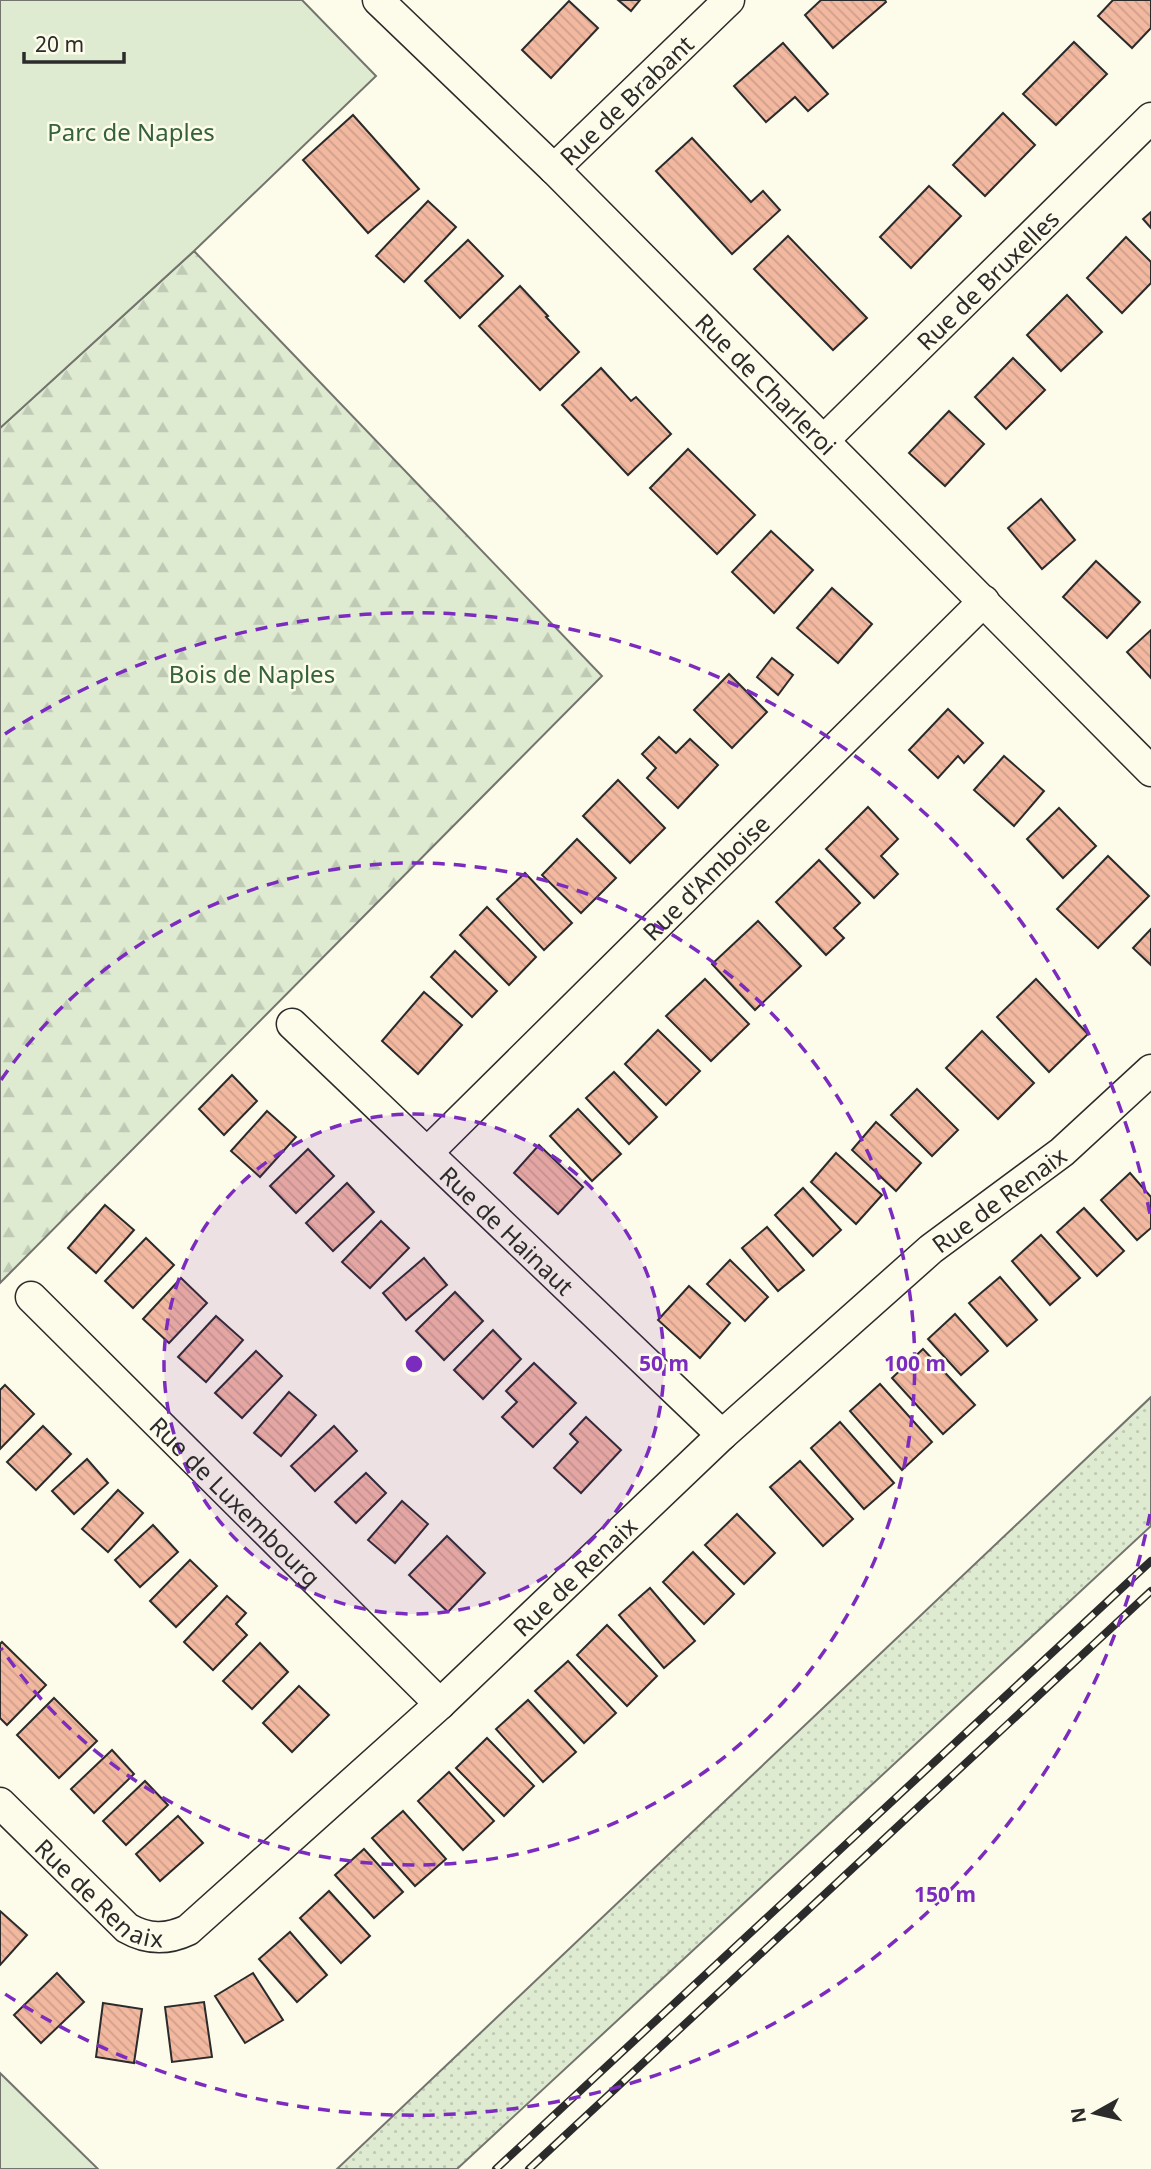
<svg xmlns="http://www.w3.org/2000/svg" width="1151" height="2169" font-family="'Noto Sans',sans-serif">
  <defs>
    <pattern id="grass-dots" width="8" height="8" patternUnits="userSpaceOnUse" patternTransform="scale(1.75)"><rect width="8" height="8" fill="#deebd1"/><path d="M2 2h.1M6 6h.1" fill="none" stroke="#bfcab4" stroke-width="1.8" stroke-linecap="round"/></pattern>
    <pattern id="forest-firs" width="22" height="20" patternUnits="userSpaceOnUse" patternTransform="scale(1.75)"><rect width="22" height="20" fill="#deebd1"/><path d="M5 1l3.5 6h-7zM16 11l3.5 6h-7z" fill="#bfcab4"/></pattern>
    <pattern id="building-back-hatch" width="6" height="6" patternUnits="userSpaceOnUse" patternTransform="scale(1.75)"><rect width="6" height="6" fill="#f2b8a0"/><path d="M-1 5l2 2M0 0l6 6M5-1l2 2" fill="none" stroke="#d09e8a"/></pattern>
  </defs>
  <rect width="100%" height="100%" fill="#fdfbea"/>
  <path fill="url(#grass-dots)" stroke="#74746e" stroke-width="2" d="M 1151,1397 L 1151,1526 L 457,2169 L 337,2169 Z"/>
  <path fill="url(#forest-firs)" stroke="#74746e" stroke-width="2" d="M 194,251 L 602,676 L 0,1283 L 0,428 Z"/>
  <g fill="#deebd1" stroke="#74746e" stroke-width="2">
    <path d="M 0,0 L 302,0 L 376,76 L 194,251 L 0,428 Z"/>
    <path d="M 0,2073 L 98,2169 L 0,2169 Z"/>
  </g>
  <g fill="url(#building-back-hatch)" stroke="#2b2b2b" stroke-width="2">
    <path d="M 618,0 L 640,0 L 631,11 Z"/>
    <path d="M 821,0 L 885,0 L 886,2 L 833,48 L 805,15 Z"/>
    <path d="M 1113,0 L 1151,0 L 1151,28 L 1132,48 L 1098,16 Z"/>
    <path d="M 569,1 L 598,28 L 551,78 L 522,50 Z"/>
    <path d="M 1074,42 L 1107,74 L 1056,125 L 1023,94 Z"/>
    <path d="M 783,43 L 828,94 L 808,111 L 795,97 L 766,122 L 734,86 Z"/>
    <path d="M 1003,113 L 1035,145 L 985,196 L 953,165 Z"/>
    <path d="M 353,115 L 419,189 L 368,233 L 303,160 Z"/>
    <path d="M 692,138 L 751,202 L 763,191 L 780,210 L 732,254 L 656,171 Z"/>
    <path d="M 929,186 L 961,216 L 911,268 L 880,237 Z"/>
    <path d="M 428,201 L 456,227 L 404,282 L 376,256 Z"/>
    <path d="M 1151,212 L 1151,228 L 1143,219 Z"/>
    <path d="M 788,236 L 867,318 L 833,350 L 754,269 Z"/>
    <path d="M 1126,237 L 1151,262 L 1151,283 L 1122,313 L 1087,278 Z"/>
    <path d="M 468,240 L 503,276 L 460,318 L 425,281 Z"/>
    <path d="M 520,286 L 548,316 L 546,317 L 579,352 L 540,390 L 479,326 Z"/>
    <path d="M 1067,295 L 1102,332 L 1061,371 L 1027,335 Z"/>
    <path d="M 1013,358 L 1045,390 L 1006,429 L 975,397 Z"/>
    <path d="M 601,368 L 631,401 L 636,397 L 671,434 L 628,475 L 562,405 Z"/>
    <path d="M 949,411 L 984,444 L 945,486 L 909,453 Z"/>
    <path d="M 688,449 L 755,515 L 717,554 L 650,488 Z"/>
    <path d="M 1041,499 L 1075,540 L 1042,569 L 1008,528 Z"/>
    <path d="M 771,531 L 813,570 L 774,613 L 732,572 Z"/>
    <path d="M 1096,561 L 1140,602 L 1107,638 L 1063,597 Z"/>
    <path d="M 832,588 L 872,624 L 838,663 L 797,628 Z"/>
    <path d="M 1151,630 L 1151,678 L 1127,652 Z"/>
    <path d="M 772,658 L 793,675 L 778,695 L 757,677 Z"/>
    <path d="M 729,674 L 767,712 L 732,748 L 694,710 Z"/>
    <path d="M 948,709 L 983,743 L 964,763 L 958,756 L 938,778 L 909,750 Z"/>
    <path d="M 659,737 L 676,753 L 690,739 L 718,765 L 678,808 L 647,778 L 656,768 L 642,754 Z"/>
    <path d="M 1004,756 L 1044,791 L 1014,826 L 974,790 Z"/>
    <path d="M 618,780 L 665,828 L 630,863 L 583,816 Z"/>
    <path d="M 868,807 L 898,839 L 881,856 L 898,874 L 874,898 L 826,849 Z"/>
    <path d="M 1059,808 L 1096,846 L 1063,878 L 1027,839 Z"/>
    <path d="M 577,839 L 616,878 L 581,913 L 542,875 Z"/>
    <path d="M 1108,856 L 1149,896 L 1098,948 L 1057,909 Z"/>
    <path d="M 819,860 L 860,903 L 834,928 L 844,938 L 826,955 L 776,902 Z"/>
    <path d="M 525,873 L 572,923 L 544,950 L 497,899 Z"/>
    <path d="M 487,907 L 536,957 L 509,985 L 460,935 Z"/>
    <path d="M 758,921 L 801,966 L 755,1010 L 712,964 Z"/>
    <path d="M 1151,929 L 1151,965 L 1133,948 Z"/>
    <path d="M 455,951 L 497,991 L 472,1017 L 431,977 Z"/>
    <path d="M 705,979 L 749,1024 L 711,1061 L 666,1016 Z"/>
    <path d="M 1036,979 L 1088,1034 L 1049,1072 L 997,1017 Z"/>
    <path d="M 424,992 L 462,1025 L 418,1074 L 382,1041 Z"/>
    <path d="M 658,1030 L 700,1071 L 666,1105 L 625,1064 Z"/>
    <path d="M 982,1031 L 1034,1083 L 998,1119 L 946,1068 Z"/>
    <path d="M 614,1072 L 657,1117 L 629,1144 L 586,1098 Z"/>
    <path d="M 232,1075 L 257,1101 L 224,1135 L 199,1109 Z"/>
    <path d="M 917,1089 L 958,1130 L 932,1156 L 891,1115 Z"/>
    <path d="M 578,1109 L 621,1154 L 592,1181 L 550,1136 Z"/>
    <path d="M 267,1111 L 296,1137 L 260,1177 L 231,1151 Z"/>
    <path d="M 876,1122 L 921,1163 L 896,1191 L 852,1150 Z"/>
    <path d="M 539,1145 L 583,1187 L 558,1214 L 514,1173 Z"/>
    <path d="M 308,1149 L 334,1176 L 296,1213 L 270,1186 Z"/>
    <path d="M 836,1153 L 882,1195 L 856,1224 L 811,1182 Z"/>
    <path d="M 1130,1173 L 1151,1197 L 1151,1228 L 1137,1240 L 1101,1200 Z"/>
    <path d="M 347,1183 L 374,1212 L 333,1251 L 306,1223 Z"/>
    <path d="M 803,1188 L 841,1230 L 813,1256 L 775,1215 Z"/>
    <path d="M 105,1205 L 134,1230 L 96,1273 L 68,1248 Z"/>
    <path d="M 1084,1208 L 1124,1251 L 1097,1276 L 1057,1232 Z"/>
    <path d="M 381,1221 L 409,1248 L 370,1288 L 342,1262 Z"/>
    <path d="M 767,1227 L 804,1270 L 778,1291 L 742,1248 Z"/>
    <path d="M 1041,1235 L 1080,1278 L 1050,1305 L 1012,1261 Z"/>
    <path d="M 146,1238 L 174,1265 L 133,1308 L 105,1281 Z"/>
    <path d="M 424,1258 L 447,1285 L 406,1320 L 383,1293 Z"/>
    <path d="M 730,1260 L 768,1297 L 745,1321 L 707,1284 Z"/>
    <path d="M 1000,1277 L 1037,1320 L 1007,1346 L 969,1303 Z"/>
    <path d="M 181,1278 L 207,1303 L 169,1343 L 143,1319 Z"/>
    <path d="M 689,1286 L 730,1323 L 700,1358 L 658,1320 Z"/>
    <path d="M 455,1292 L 483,1321 L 444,1360 L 416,1331 Z"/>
    <path d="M 955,1314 L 988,1351 L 961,1375 L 928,1339 Z"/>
    <path d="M 216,1316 L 243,1340 L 206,1382 L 178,1357 Z"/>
    <path d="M 493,1330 L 521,1359 L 483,1399 L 454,1370 Z"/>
    <path d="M 923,1349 L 975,1405 L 943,1434 L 892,1378 Z"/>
    <path d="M 256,1351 L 282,1376 L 242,1418 L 215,1393 Z"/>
    <path d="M 534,1363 L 576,1403 L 533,1447 L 502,1417 L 517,1402 L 506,1391 Z"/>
    <path d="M 880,1384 L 932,1442 L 902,1470 L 850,1411 Z"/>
    <path d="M 5,1385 L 34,1414 L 0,1449 L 0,1390 Z"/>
    <path d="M 289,1392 L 316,1415 L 281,1456 L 254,1433 Z"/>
    <path d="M 586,1417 L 621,1450 L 581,1493 L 554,1468 L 578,1442 L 570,1434 Z"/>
    <path d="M 840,1422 L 894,1483 L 864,1509 L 811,1448 Z"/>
    <path d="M 43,1426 L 71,1454 L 36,1490 L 7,1462 Z"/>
    <path d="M 334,1426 L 357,1451 L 315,1491 L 291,1466 Z"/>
    <path d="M 87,1459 L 108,1483 L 74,1514 L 52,1491 Z"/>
    <path d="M 800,1461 L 853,1519 L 823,1546 L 770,1487 Z"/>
    <path d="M 366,1473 L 386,1493 L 356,1523 L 335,1502 Z"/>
    <path d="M 118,1490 L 143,1513 L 108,1552 L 82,1529 Z"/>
    <path d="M 402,1501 L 428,1524 L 395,1563 L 368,1540 Z"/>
    <path d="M 737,1514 L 775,1553 L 744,1584 L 705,1545 Z"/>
    <path d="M 153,1525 L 178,1552 L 140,1587 L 115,1560 Z"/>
    <path d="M 447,1536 L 485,1573 L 448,1612 L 409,1575 Z"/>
    <path d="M 693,1552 L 734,1594 L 704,1624 L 663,1582 Z"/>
    <path d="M 190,1560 L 217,1586 L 176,1627 L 150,1601 Z"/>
    <path d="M 650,1588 L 695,1641 L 664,1668 L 619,1615 Z"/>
    <path d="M 227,1596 L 246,1613 L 236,1624 L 247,1635 L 213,1670 L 184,1642 Z"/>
    <path d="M 607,1625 L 657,1676 L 627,1706 L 577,1655 Z"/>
    <path d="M 2,1642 L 46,1685 L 7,1725 L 0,1718 L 0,1644 Z"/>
    <path d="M 260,1643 L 288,1672 L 252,1709 L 223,1681 Z"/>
    <path d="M 568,1661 L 616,1713 L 584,1743 L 535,1691 Z"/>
    <path d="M 299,1686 L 329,1715 L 292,1752 L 263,1723 Z"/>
    <path d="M 54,1698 L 97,1741 L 59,1778 L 17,1735 Z"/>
    <path d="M 528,1700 L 576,1752 L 543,1782 L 496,1729 Z"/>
    <path d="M 487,1738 L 534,1786 L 504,1816 L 456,1768 Z"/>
    <path d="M 112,1750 L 134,1774 L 94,1813 L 71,1789 Z"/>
    <path d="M 449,1772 L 494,1821 L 463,1850 L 418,1801 Z"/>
    <path d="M 145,1781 L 168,1805 L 126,1845 L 103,1821 Z"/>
    <path d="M 403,1811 L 446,1859 L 415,1886 L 372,1838 Z"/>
    <path d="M 178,1816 L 203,1843 L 160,1881 L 136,1854 Z"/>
    <path d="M 364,1849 L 403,1892 L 374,1918 L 335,1875 Z"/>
    <path d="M 329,1891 L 370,1936 L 341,1963 L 300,1918 Z"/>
    <path d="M 0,1911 L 27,1935 L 0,1965 Z"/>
    <path d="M 290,1932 L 327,1975 L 297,2002 L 259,1959 Z"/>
    <path d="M 57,1973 L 84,2002 L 41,2043 L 14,2015 Z"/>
    <path d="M 253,1973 L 283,2020 L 245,2043 L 215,1996 Z"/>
    <path d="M 204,2002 L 212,2057 L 172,2062 L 165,2007 Z"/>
    <path d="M 103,2003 L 142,2009 L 134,2063 L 96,2057 Z"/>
  </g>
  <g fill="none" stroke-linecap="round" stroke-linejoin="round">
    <defs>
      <g id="minor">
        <path id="s1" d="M 378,0 L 554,169 L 1151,771"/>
        <path id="s2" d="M 554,169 L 729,0"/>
        <path id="s3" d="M 824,440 L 1151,118"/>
        <path id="s4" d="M 292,1024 L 722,1435"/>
        <path id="s5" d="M 427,1153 L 984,601"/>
        <path id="s6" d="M 31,1297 L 440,1704"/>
        <path id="s7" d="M 0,1803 L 127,1928 C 148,1940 167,1940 188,1930 L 440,1704 L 722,1435 L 931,1249 L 1062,1152 L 1151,1070"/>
      </g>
    </defs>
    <use href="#minor" stroke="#2b2b2b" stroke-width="33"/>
    <use href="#minor" stroke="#fdfbea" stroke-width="30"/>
    <defs>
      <g id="rail">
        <path d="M 496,2169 L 1151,1561"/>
        <path d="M 529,2169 L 1151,1591"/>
      </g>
    </defs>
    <use href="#rail" stroke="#2b2b2b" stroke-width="8"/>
    <use href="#rail" stroke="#fdfbea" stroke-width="5" stroke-dasharray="16" stroke-linecap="butt"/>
  </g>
  <circle cx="414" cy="1364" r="250" fill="#7b2cbf" fill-opacity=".12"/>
  <g fill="none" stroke="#7b2cbf" stroke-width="3.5" stroke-dasharray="12 9">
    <circle cx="414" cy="1364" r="250"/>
    <path d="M1 1080A501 501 0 1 1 1 1648"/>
    <path d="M1150 1514A751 751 0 0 1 5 1994M5 734A751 751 0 0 1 1150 1214"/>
  </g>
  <g text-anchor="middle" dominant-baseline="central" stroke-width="5" stroke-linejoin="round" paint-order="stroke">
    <g font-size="24" fill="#2b2b2b" stroke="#fdfbea">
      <text stroke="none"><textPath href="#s2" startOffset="100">Rue de Brabant</textPath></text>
      <text stroke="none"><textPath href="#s3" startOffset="229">Rue de Bruxelles</textPath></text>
      <text stroke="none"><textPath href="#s1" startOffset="546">Rue de Charleroi</textPath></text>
      <text stroke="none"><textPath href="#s5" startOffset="392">Rue d'Amboise</textPath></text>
      <text stroke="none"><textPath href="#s7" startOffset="1334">Rue de Renaix</textPath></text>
      <text stroke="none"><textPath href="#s4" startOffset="298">Rue de Hainaut</textPath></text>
      <text stroke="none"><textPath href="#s6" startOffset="289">Rue de Luxembourg</textPath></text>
      <text stroke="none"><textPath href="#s7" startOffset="766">Rue de Renaix</textPath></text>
      <text stroke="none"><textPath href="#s7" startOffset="136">Rue de Renaix</textPath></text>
    </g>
    <g font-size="24" fill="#34623c" stroke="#fdfbea">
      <text x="131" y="131">Parc de Naples</text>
      <text x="252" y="673">Bois de Naples</text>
    </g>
  </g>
  <circle cx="414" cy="1364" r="10" fill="#7b2cbf" stroke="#fdfbea" stroke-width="3.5"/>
  <g font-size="21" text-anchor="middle" font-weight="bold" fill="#7b2cbf" stroke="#fdfbea" stroke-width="5" stroke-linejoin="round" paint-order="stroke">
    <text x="664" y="1371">50 m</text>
    <text x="915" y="1371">100 m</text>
    <text x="945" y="1902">150 m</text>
  </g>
  <g transform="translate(1095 2113) rotate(262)" stroke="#fdfbea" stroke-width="5" paint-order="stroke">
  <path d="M0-5L12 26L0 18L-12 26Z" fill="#2b2b2b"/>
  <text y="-10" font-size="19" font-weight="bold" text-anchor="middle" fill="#2b2b2b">N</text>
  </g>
  <path d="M24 52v10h100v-10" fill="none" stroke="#2b2b2b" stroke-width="3.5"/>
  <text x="35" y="52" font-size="21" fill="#2b2b2b" stroke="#fdfbea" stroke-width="5" paint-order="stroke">20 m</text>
</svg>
